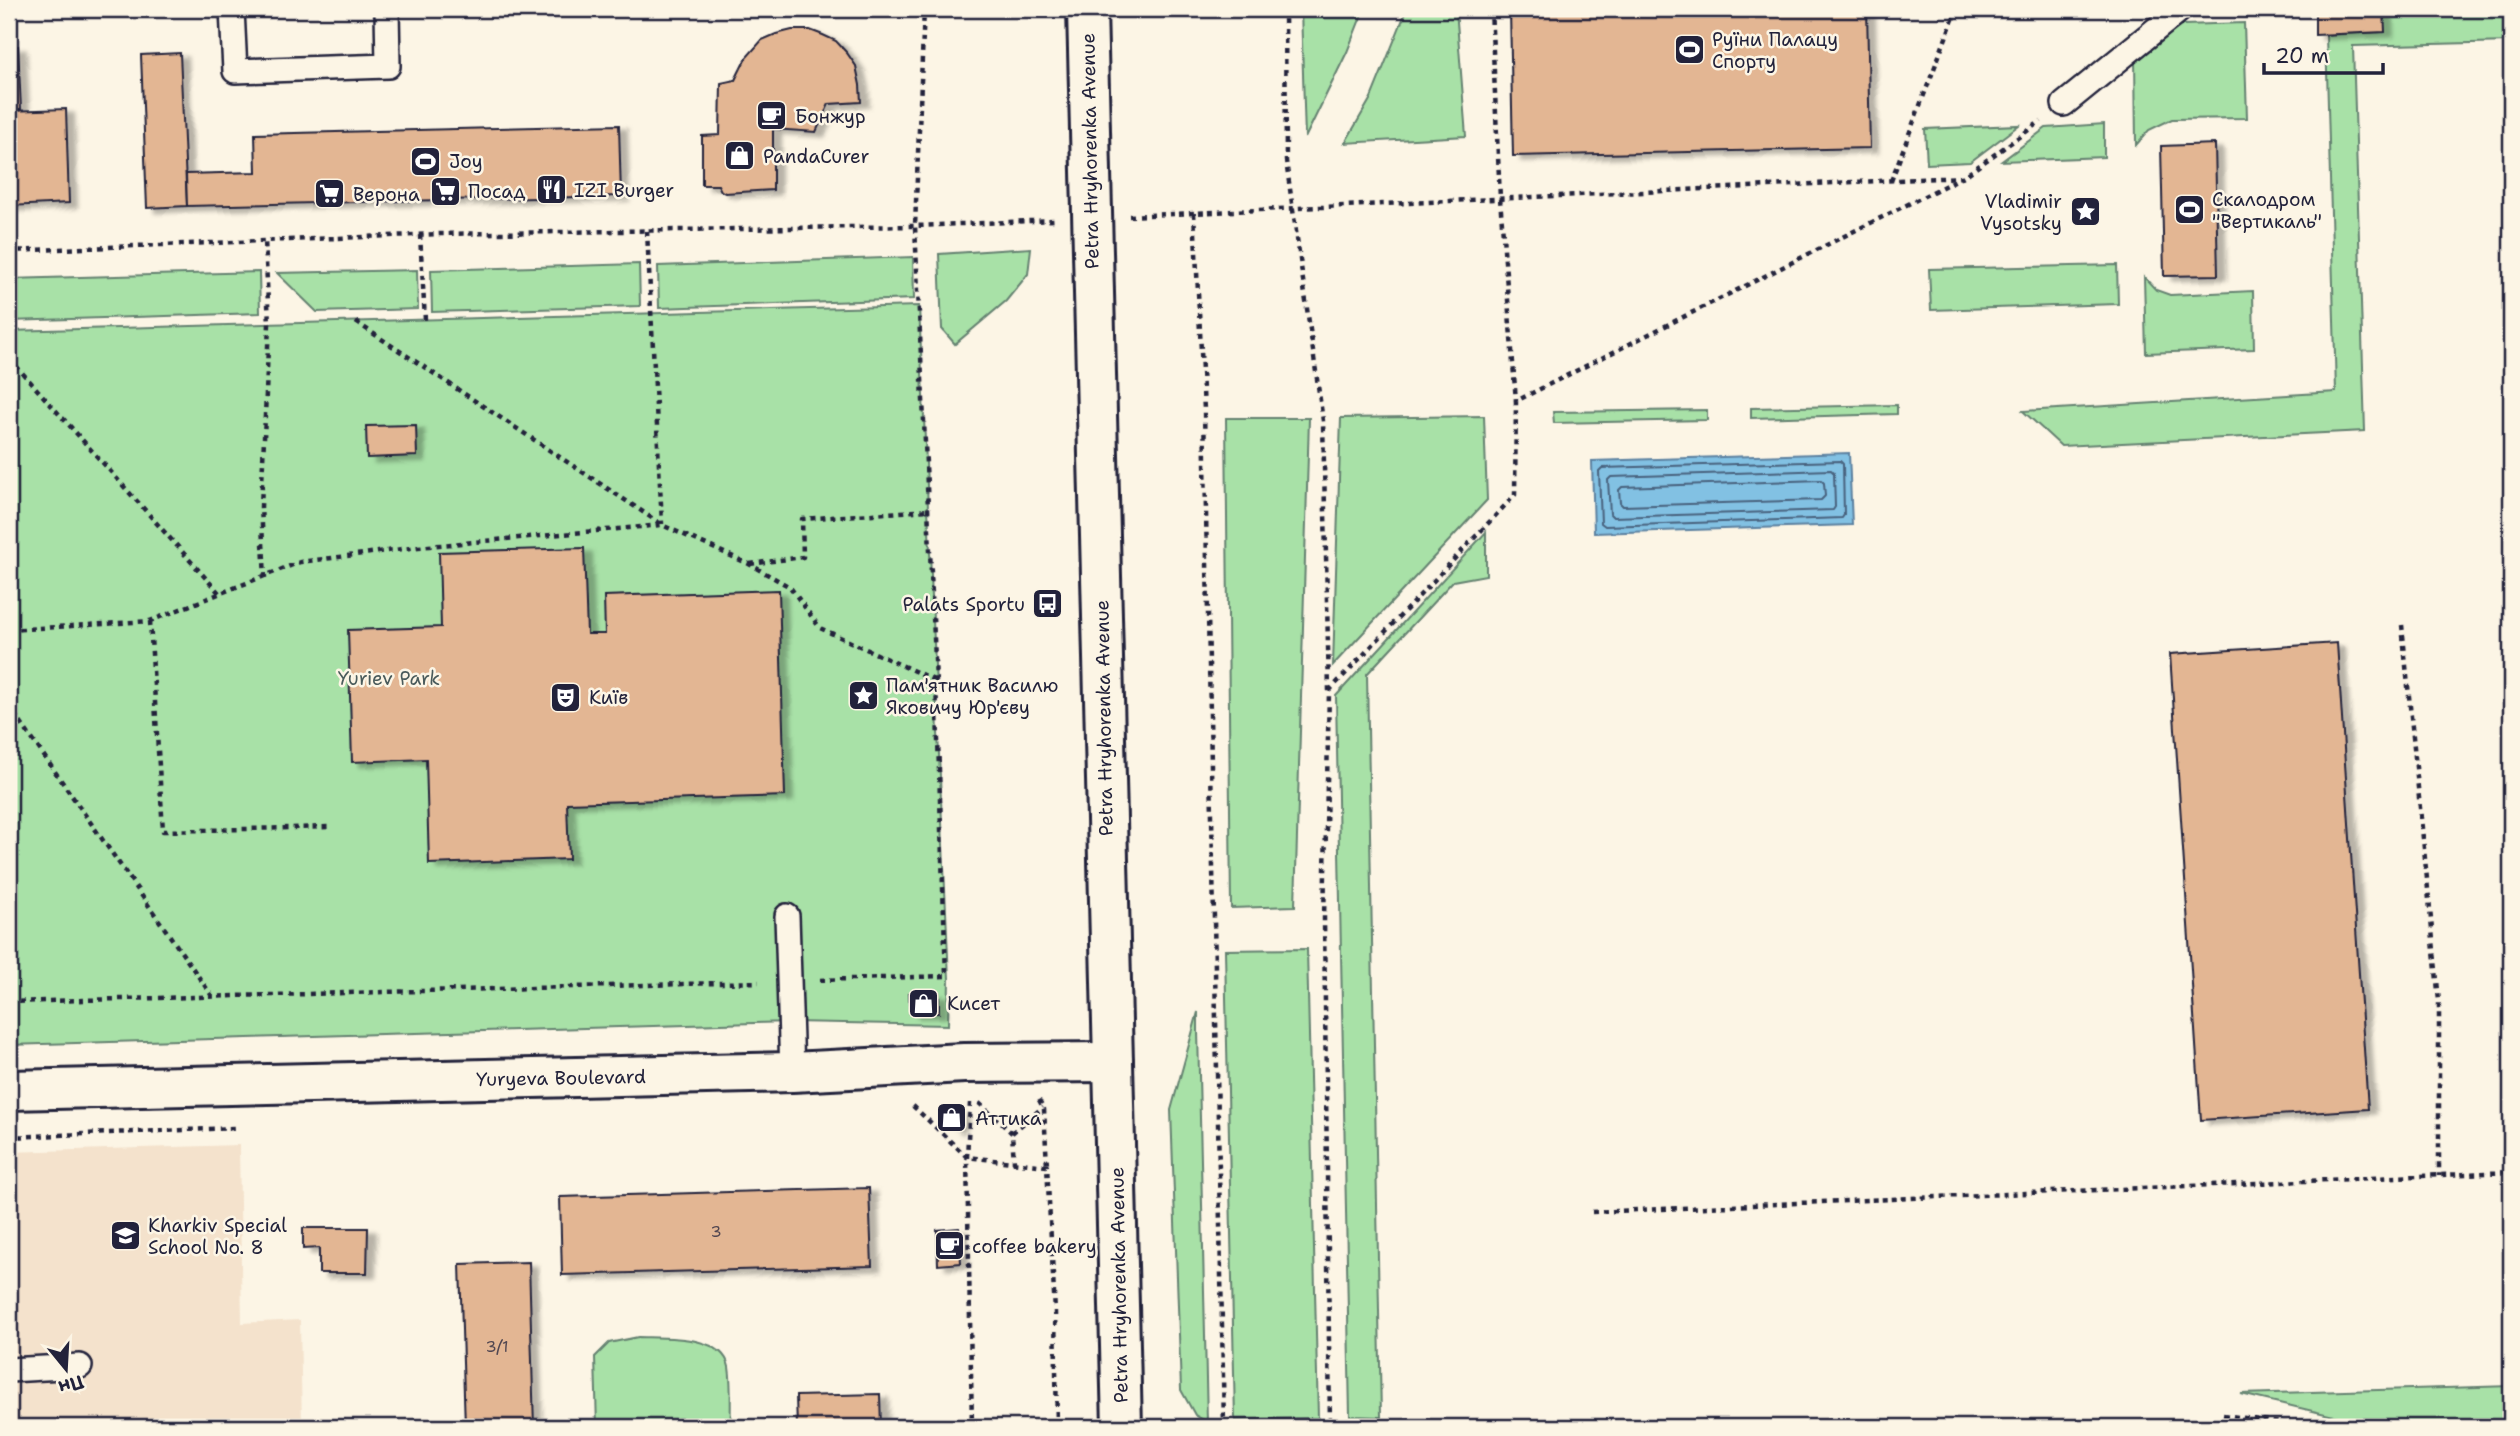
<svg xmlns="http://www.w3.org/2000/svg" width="2520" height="1436" font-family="'Shantell Sans',sans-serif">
  <defs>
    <filter id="shadow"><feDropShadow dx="8" dy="4.5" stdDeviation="2" flood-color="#0004"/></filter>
  </defs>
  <rect width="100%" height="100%" fill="#fcf5e5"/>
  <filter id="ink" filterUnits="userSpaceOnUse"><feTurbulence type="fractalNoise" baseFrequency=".0143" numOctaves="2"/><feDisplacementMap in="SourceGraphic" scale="14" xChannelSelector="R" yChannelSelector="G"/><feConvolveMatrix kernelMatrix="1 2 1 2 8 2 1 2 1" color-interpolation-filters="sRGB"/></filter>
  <g filter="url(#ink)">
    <path fill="#f4e2cc" d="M 239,1145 L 242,1323 L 300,1320 L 302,1427 L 9,1427 L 9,1152 Z"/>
    <g fill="#a8e1a7" stroke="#658271" stroke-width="2">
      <path d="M 1301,9 L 1364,9 L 1347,52 L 1305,138 Z"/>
      <path d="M 1407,9 L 1456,9 L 1466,136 L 1345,143 L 1371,98 Z"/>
      <path d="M 2384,9 L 2511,9 L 2511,42 L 2353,46 L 2365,431 L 2061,446 L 2023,411 L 2336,392 L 2326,35 L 2384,32 Z"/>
      <path d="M 2244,23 L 2247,118 L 2172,119 L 2149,130 L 2136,145 L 2135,56 L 2183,25 Z"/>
      <path d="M 2104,124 L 2104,157 L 2002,161 L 2046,128 Z"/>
      <path d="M 2019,125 L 1970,162 L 1927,164 L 1925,129 Z"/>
      <path d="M 1031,248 L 1028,274 L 1006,301 L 955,344 L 942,329 L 939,254 Z"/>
      <path d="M 913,257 L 914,299 L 659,308 L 658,266 Z"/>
      <path d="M 639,264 L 640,306 L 432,312 L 431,270 Z"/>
      <path d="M 2117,265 L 2118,304 L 1931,310 L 1929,269 Z"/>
      <path d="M 417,270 L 418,309 L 317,312 L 277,273 Z"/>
      <path d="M 259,272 L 260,313 L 9,321 L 9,279 Z"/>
      <path d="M 2144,277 L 2156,290 L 2170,295 L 2253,291 L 2254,349 L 2146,353 Z"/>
      <path d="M 919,306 L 949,979 L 948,1025 L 791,1022 L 9,1045 L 9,331 Z"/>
      <path d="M 1897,405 L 1897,414 L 1751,418 L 1751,408 Z"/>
      <path d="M 1707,410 L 1707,420 L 1554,423 L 1553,412 Z"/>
      <path d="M 1484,416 L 1487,500 L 1333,665 L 1341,418 Z"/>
      <path d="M 1226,418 L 1309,418 L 1295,906 L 1231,908 Z"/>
      <path d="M 1486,532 L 1486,575 L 1453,581 L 1367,674 L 1381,1417 L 1350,1416 L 1336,696 Z"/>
      <path d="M 1307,949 L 1318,1418 L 1235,1420 L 1225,950 Z"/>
      <path d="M 1198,1012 L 1198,1031 L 1207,1422 L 1195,1415 L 1181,1390 L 1171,1110 Z"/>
      <path d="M 638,1337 C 663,1338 723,1334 729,1367 C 732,1386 730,1408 731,1427 L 597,1427 L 595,1357 L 609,1343 Z"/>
      <path d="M 2511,1386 L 2511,1427 L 2380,1427 L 2241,1394 Z"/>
    </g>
    <path fill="#82c1e3" stroke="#5c81a0" stroke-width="2" d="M 1849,453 L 1852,525 L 1594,533 L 1592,461 Z"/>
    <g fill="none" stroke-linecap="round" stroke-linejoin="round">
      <g stroke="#48627e" stroke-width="2">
        <path d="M 1840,461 L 1843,464 L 1844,515 L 1842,518 L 1605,526 L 1601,523 L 1599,471 L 1602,468 Z"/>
        <path d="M 1831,470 L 1834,473 L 1835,507 L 1833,510 L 1613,517 L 1610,514 L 1608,480 L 1611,477 Z"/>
        <path d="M 1821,480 L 1824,483 L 1825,496 L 1821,500 L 1623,506 L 1620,503 L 1619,490 L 1622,487 Z"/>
      </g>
    </g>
    <g fill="#e3b693" stroke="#22223b" stroke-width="2" filter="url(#shadow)">
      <path d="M 1510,9 L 1867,9 L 1870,148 L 1513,156 Z"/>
      <path d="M 2315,9 L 2384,9 L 2385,32 L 2315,35 Z"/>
      <path d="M 792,30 L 810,30 L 823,35 L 836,41 L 847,53 L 856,66 L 860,85 L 861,102 L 829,104 L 816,132 L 773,129 L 773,190 L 725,193 L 721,191 L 718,185 L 702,185 L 702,136 L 720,135 L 721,83 L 735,80 L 746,58 L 762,40 L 776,34 Z"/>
      <path d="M 18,46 L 21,109 L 9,109 L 9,47 Z"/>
      <path d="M 180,53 L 187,206 L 147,208 L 141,55 Z"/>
      <path d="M 66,109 L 69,203 L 9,206 L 9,111 Z"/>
      <path d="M 619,125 L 621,196 L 187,206 L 186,174 L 256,172 L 255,134 Z"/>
      <path d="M 2215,144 L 2218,275 L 2164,276 L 2161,146 Z"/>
      <path d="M 416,425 L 417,456 L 367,458 L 366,426 Z"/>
      <path d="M 584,548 L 587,634 L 605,634 L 604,596 L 779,590 L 785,796 L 567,803 L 569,859 L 429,864 L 426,759 L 352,762 L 348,630 L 441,627 L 439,552 Z"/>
      <path d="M 2337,643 L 2368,1109 L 2201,1120 L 2170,654 Z"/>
      <path d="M 909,993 L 939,993 L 939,1013 L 910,1013 Z"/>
      <path d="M 953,1107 L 961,1114 L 962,1120 L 955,1129 L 940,1116 L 946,1109 Z"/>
      <path d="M 869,1188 L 872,1266 L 562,1275 L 560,1197 Z"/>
      <path d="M 303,1228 L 368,1228 L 367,1273 L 319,1273 L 319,1248 L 303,1249 Z"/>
      <path d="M 959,1228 L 961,1263 L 938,1265 L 937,1230 Z"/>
      <path d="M 529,1262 L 534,1427 L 465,1427 L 460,1264 Z"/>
      <path d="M 880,1394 L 881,1427 L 797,1427 L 796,1396 Z"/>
    </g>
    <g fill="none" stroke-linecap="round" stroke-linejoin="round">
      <defs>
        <g id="service">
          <path d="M 232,9 L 235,71 L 388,66 L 387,9"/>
          <path d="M 2064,104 L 2181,9"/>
          <path d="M 787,916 L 792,1072"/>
          <path d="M 9,1370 L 80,1366"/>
        </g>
        <path id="tertiary" d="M 9,1090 L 792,1072 L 964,1063 L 1113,1062"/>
        <path id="secondary" d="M 1087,9 L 1122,1427"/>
      </defs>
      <use href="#service" stroke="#22223b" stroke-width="28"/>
      <use href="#tertiary" stroke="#22223b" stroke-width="44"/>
      <use href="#secondary" stroke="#22223b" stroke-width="44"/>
      <g stroke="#22223b" stroke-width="4.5" stroke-dasharray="5 5" stroke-linecap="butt">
        <path d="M 1285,9 L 1286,161 L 1323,421 L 1329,691 L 1324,918 L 1330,1427"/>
        <path d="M 1491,9 L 1500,198 L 1516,401"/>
        <path d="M 1891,181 L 1957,9"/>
        <path d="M 1194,213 L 1204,410 L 1224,1427"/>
        <path d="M 1129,216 L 1962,177"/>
        <path d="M 647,231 L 662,524"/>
        <path d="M 420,235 L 425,320"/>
        <path d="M 9,251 L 439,234 L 915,226 L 1054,220"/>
        <path d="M 356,322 L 661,524"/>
        <path d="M 9,358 L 220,594"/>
        <path d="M 750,564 L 803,557 L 802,519 L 929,510"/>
        <path d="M 265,578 L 261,507 L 269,324 L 265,240"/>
        <path d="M 150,621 L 163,831 L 330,827"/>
        <path d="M 2402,625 L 2439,1001 L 2439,1176"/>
        <path d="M 9,630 L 150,621 L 300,562 L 418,547 L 662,525 L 749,564 L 790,587 L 820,628 L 936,681"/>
        <path d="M 1329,691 L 1515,495 L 1516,401 L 1966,175 L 2041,121"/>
        <path d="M 9,706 L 212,996"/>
        <path d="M 820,980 L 946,976 L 936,681 L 915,226 L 924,9"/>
        <path d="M 9,1002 L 759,982"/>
        <path d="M 1039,1100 L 1044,1109 L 1047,1166"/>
        <path d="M 970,1103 L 967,1157 L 972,1427"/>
        <path d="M 979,1103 L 1012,1133 L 1014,1162"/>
        <path d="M 913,1106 L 967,1157 L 1047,1166 L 1055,1312 L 1057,1427"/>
        <path d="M 1012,1133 L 1043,1107"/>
        <path d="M 9,1137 L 235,1128"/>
        <path d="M 1592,1212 L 2511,1172"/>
        <path d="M 2223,1415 L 2312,1427"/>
      </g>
      <use href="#service" stroke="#fcf5e5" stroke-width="23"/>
      <use href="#tertiary" stroke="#fcf5e5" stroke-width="38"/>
      <use href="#secondary" stroke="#fcf5e5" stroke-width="38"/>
    </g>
  </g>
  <defs>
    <symbol id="stadium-square" viewBox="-11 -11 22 22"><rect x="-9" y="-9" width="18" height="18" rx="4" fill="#22223b" stroke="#fcf5e5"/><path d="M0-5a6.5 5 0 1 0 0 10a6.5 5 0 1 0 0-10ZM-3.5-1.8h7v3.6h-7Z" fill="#fff"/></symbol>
    <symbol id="cafe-square" viewBox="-11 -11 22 22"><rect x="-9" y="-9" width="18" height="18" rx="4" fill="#22223b" stroke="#fcf5e5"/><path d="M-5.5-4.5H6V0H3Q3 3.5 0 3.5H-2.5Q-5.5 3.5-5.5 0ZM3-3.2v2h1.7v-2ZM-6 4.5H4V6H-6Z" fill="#fff"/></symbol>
    <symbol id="shop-square" viewBox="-11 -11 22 22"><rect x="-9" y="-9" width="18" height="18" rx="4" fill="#22223b" stroke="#fcf5e5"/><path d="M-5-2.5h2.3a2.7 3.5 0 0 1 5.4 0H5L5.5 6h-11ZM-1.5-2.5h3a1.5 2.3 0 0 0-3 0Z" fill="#fff"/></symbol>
    <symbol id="restaurant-square" viewBox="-11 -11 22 22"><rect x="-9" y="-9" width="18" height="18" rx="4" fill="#22223b" stroke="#fcf5e5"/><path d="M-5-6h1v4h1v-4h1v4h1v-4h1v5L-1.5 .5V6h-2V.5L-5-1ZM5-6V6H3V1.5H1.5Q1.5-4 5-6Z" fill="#fff"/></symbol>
    <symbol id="supermarket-square" viewBox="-11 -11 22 22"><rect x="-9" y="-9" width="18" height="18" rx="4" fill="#22223b" stroke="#fcf5e5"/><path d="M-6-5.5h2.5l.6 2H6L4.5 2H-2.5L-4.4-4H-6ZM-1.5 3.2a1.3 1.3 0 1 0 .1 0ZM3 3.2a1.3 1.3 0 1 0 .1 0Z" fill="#fff"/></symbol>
    <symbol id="sight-square" viewBox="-11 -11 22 22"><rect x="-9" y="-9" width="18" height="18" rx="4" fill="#22223b" stroke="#fcf5e5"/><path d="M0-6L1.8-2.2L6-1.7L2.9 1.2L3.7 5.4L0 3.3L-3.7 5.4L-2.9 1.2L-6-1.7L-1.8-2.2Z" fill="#fff"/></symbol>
    <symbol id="bus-square" viewBox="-11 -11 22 22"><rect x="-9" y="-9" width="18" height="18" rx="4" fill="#22223b" stroke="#fcf5e5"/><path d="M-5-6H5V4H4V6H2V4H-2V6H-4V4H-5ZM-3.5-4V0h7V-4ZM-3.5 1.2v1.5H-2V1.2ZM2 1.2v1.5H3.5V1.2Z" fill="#fff"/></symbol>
    <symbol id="theatre-square" viewBox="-11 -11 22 22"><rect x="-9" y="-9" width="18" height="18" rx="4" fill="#22223b" stroke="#fcf5e5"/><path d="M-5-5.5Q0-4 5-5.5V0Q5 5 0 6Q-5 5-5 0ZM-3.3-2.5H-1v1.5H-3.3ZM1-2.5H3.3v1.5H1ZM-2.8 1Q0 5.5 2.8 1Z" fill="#fff"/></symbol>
    <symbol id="school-square" viewBox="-11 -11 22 22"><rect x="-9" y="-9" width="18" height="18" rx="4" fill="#22223b" stroke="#fcf5e5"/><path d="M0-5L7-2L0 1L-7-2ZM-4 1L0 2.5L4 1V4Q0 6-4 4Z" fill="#fff"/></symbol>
  </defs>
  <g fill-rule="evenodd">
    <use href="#stadium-square" x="1672" y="32" width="35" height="35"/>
    <use href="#cafe-square" x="754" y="98" width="35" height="35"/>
    <use href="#shop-square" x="722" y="138" width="35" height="35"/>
    <use href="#stadium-square" x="408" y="144" width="35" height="35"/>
    <use href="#restaurant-square" x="534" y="172" width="35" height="35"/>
    <use href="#supermarket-square" x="428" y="174" width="35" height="35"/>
    <use href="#supermarket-square" x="312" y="176" width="35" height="35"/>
    <use href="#stadium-square" x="2172" y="192" width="35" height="35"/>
    <use href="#sight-square" x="2068" y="194" width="35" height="35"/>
    <use href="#bus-square" x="1030" y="586" width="35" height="35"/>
    <use href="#sight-square" x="846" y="678" width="35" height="35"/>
    <use href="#theatre-square" x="548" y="680" width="35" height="35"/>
    <use href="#shop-square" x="906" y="986" width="35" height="35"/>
    <use href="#shop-square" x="934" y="1100" width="35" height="35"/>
    <use href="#school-square" x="108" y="1218" width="35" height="35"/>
    <use href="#cafe-square" x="932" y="1228" width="35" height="35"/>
  </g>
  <g text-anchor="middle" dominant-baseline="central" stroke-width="5" stroke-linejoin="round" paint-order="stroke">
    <g font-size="16" fill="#524751">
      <text x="716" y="1231">3</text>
      <text x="497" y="1346">3/1</text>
    </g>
    <g font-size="19" fill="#22223b" stroke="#fcf5e5" text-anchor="start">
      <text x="1712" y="39">Руїни Палацу<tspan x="1712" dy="22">Спорту</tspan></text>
      <text x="795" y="116">Бонжур</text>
      <text x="763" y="156">PandaCurer</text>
      <text x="449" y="161">Joy</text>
      <text x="574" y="190">IZI Burger</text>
      <text x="468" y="191">Посад</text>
      <text x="353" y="194">Верона</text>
      <text x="2212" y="199">Скалодром<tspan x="2212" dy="22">"Вертикаль"</tspan></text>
      <text x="2062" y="201" text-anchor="end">Vladimir<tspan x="2062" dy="22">Vysotsky</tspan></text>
      <text x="1025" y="604" text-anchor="end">Palats Sportu</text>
      <text x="886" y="685">Пам'ятник Василю<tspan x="886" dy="22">Яковичу Юр'єву</tspan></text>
      <text x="589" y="697">Київ</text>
      <text x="947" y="1003">Кисет</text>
      <text x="975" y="1118">Аттика</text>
      <text x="148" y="1225">Kharkiv Special<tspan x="148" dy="22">School No. 8</tspan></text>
      <text x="972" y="1246">coffee bakery</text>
    </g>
    <g font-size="19" fill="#22223b" stroke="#fcf5e5">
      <text transform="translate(1090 151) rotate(-91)">Petra Hryhorenka Avenue</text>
      <text transform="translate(1104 718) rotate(-91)">Petra Hryhorenka Avenue</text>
      <text transform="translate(561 1078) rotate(-1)">Yuryeva Boulevard</text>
      <text transform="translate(1119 1285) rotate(-91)">Petra Hryhorenka Avenue</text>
    </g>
    <g font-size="19" fill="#4a5b5b" stroke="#fcf5e5">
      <text x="389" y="678">Yuriev Park</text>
    </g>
  </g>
  <rect width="2520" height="1436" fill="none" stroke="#fcf5e5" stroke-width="35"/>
  <rect x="18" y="18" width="2485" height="1401" fill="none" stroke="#22223b" stroke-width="2.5" filter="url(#ink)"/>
  <g transform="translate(66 1369) rotate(162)" stroke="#fcf5e5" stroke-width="5" paint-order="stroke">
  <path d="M0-5L12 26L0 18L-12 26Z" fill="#22223b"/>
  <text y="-10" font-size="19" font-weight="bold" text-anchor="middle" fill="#22223b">Пн</text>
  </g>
  <path d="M2264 63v10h119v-10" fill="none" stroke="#22223b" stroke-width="3.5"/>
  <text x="2275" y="63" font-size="21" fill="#22223b" stroke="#fcf5e5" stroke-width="5" paint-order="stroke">20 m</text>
</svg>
